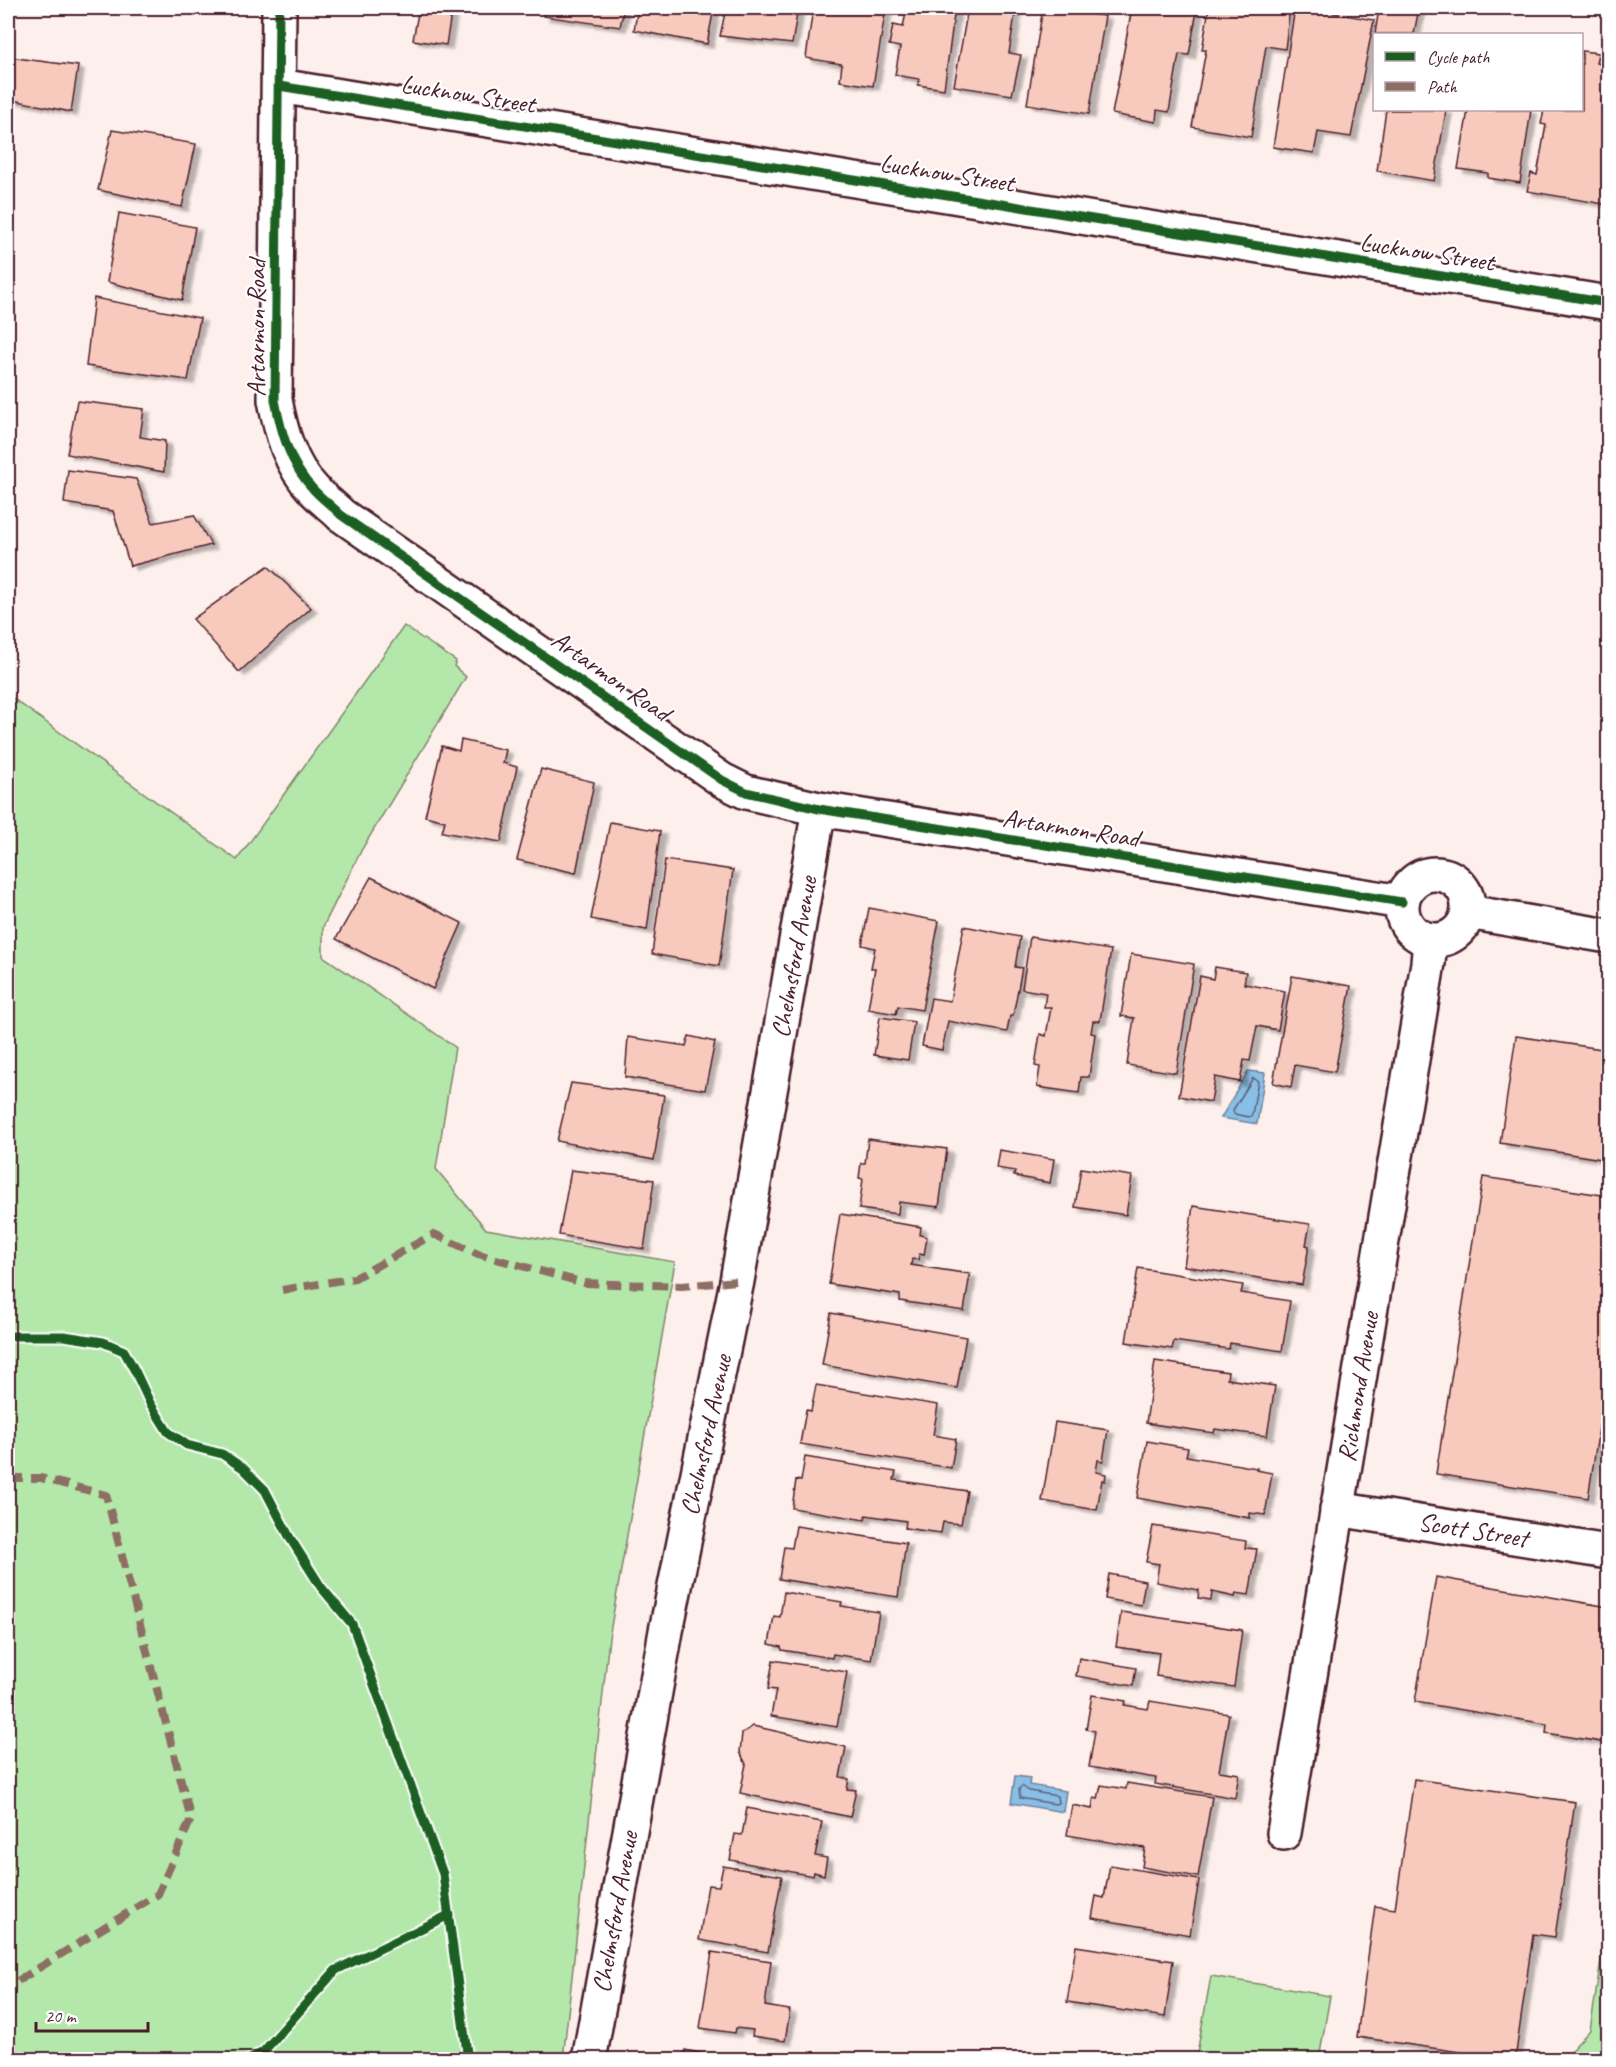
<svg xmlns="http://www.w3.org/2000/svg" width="1616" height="2067" font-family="Caveat,sans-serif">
  <defs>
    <filter id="shadow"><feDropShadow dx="6" dy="4" stdDeviation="1.5" flood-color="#0004"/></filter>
  </defs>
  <rect width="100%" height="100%" fill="#fdefeb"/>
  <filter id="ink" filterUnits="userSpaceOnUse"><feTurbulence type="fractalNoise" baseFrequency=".0167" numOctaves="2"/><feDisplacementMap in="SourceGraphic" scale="12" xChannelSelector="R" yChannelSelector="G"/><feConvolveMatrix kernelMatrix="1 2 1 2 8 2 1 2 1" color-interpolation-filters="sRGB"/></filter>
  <g filter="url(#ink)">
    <g fill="#b4e8aa" stroke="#7f846a" stroke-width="1.5">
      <path d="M 404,626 L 456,661 L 454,666 L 466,677 L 362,849 L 323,927 L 323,956 L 455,1047 L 436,1169 L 486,1229 L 675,1262 L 609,1638 L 563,2059 L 8,2059 L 8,695 L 237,860 Z"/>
      <path d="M 1608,1916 L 1608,2059 L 1563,2059 L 1590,2030 Z"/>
      <path d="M 1211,1976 L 1330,1996 L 1319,2059 L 1196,2059 Z"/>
    </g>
    <g fill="#88bfe6" stroke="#6f7f9b" stroke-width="1.5">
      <path d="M 1248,1071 L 1265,1073 L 1257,1124 L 1221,1118 Z"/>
      <path d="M 1015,1776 L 1030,1778 L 1029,1785 L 1066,1791 L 1063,1812 L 1011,1803 Z"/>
    </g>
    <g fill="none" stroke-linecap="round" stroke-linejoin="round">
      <g stroke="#635f76" stroke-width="1.5">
        <path d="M 1253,1078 L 1258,1081 L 1252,1115 L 1249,1117 L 1234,1114 L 1233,1110 Z"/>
        <path d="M 1022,1786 L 1029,1791 L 1057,1796 L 1058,1803 L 1055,1804 L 1020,1798 L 1019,1789 Z"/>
      </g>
    </g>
    <g fill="#f8cabd" stroke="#4a1f2b" stroke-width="1.5" filter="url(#shadow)">
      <path d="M 419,8 L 452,8 L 446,45 L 413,40 Z"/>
      <path d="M 545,8 L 624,8 L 620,27 L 543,16 Z"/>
      <path d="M 638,8 L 714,8 L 707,44 L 634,30 Z"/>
      <path d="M 726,8 L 798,8 L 792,44 L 720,36 Z"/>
      <path d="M 813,8 L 886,8 L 873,86 L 840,81 L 842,64 L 806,58 Z"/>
      <path d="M 907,8 L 955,8 L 944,89 L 918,85 L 919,79 L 895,75 L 900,47 L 889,45 L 893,25 L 903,27 Z"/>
      <path d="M 968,8 L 1016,8 L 1009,53 L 1021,55 L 1012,95 L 954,86 Z"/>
      <path d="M 1043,8 L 1105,16 L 1089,114 L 1027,104 Z"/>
      <path d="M 1132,8 L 1174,8 L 1197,11 L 1189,55 L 1179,54 L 1169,112 L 1157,110 L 1156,122 L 1112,114 Z"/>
      <path d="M 1209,8 L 1290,8 L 1285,49 L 1266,46 L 1251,137 L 1192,127 L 1206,50 L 1202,50 Z"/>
      <path d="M 1295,8 L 1334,8 L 1333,13 L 1374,20 L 1351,137 L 1318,132 L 1314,153 L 1273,147 Z"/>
      <path d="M 1379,8 L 1419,8 L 1414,34 L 1375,34 Z"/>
      <path d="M 1582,51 L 1598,53 L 1596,63 L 1607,65 L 1601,102 L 1608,104 L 1608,176 L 1604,204 L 1527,191 L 1531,173 L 1537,175 L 1546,125 L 1541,124 L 1544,110 L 1582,110 Z"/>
      <path d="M 8,57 L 78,66 L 71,112 L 8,99 Z"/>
      <path d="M 1386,110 L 1446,110 L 1434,181 L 1377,171 Z"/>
      <path d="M 1468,110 L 1531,110 L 1520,183 L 1488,178 L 1488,173 L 1458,169 Z"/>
      <path d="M 112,130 L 196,144 L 182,207 L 98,190 Z"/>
      <path d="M 119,213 L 195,227 L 182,300 L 107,282 Z"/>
      <path d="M 94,298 L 200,318 L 188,380 L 86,366 Z"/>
      <path d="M 77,401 L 144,409 L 140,437 L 165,441 L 164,472 L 67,454 Z"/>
      <path d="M 68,470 L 136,479 L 153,523 L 194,515 L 211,545 L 130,566 L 113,511 L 64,503 Z"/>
      <path d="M 268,566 L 311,608 L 239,672 L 193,619 Z"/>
      <path d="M 461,740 L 506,750 L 503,763 L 517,767 L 501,842 L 442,832 L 445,821 L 425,816 L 442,746 L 459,751 Z"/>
      <path d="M 541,769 L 594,782 L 576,873 L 517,860 Z"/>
      <path d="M 610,822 L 660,831 L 647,930 L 591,919 Z"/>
      <path d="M 665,860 L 733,870 L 719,966 L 652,954 Z"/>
      <path d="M 371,877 L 462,923 L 433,989 L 336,939 Z"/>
      <path d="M 869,908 L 939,921 L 922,1010 L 898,1006 L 896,1014 L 868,1009 L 875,968 L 871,968 L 875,948 L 862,945 Z"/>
      <path d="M 964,926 L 1020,937 L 1015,967 L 1022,968 L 1013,1016 L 1010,1016 L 1007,1032 L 948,1021 L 942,1050 L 922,1046 L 931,998 L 950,1001 Z"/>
      <path d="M 1030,937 L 1111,950 L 1100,1021 L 1093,1021 L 1091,1033 L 1095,1034 L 1089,1077 L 1081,1077 L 1079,1093 L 1037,1087 L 1040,1067 L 1035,1066 L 1040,1034 L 1046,1036 L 1051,1007 L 1044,1007 L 1046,993 L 1022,989 Z"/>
      <path d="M 1131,954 L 1194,964 L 1176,1073 L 1127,1065 L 1134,1018 L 1121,1016 Z"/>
      <path d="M 1215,967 L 1246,972 L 1244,984 L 1285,991 L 1278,1030 L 1257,1026 L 1250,1061 L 1244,1060 L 1240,1082 L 1215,1077 L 1211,1102 L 1179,1096 L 1200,976 L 1213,979 Z"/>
      <path d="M 1292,976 L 1351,986 L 1335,1072 L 1295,1065 L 1291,1087 L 1273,1083 Z"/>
      <path d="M 880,1017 L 914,1022 L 908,1060 L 874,1055 Z"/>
      <path d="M 689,1036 L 715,1042 L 705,1090 L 625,1077 L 628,1037 L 686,1046 Z"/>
      <path d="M 1516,1036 L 1608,1050 L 1608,1160 L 1500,1143 Z"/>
      <path d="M 571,1083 L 664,1095 L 654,1160 L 557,1141 Z"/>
      <path d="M 868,1139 L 947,1149 L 939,1207 L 899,1202 L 898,1214 L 859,1209 L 863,1179 L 859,1178 L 861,1163 L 865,1163 Z"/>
      <path d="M 999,1150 L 1054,1159 L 1050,1183 L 1014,1176 L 1015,1171 L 996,1168 Z"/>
      <path d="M 1081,1168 L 1132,1176 L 1126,1215 L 1075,1207 Z"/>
      <path d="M 571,1170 L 654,1180 L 644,1249 L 559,1235 Z"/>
      <path d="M 1483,1177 L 1608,1196 L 1608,1371 L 1588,1498 L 1436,1474 Z"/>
      <path d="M 1193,1206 L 1310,1224 L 1306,1245 L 1309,1246 L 1302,1285 L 1184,1266 Z"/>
      <path d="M 840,1214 L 921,1227 L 920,1235 L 927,1237 L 924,1255 L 919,1254 L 918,1260 L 912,1259 L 911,1265 L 970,1274 L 964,1311 L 900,1301 L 900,1295 L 829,1284 Z"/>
      <path d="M 1138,1268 L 1243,1285 L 1241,1293 L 1290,1301 L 1282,1351 L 1230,1343 L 1229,1349 L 1174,1341 L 1172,1349 L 1126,1342 Z"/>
      <path d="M 831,1313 L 966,1337 L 957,1388 L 822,1365 Z"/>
      <path d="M 1155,1361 L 1228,1372 L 1227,1379 L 1275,1386 L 1267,1436 L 1215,1429 L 1214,1433 L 1146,1423 Z"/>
      <path d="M 816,1385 L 938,1405 L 933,1435 L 956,1439 L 951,1468 L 800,1444 L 806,1410 L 811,1411 Z"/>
      <path d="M 1055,1422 L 1108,1430 L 1103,1461 L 1098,1460 L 1096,1472 L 1106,1474 L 1105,1481 L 1102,1480 L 1097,1510 L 1042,1501 Z"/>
      <path d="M 1147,1441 L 1188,1448 L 1186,1456 L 1257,1468 L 1256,1470 L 1272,1473 L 1265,1515 L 1250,1513 L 1250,1518 L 1137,1498 Z"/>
      <path d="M 805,1457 L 896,1472 L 894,1480 L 967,1491 L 961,1524 L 943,1522 L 941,1533 L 905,1528 L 906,1521 L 866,1515 L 865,1520 L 792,1508 L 796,1480 L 801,1481 Z"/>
      <path d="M 796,1526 L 906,1543 L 898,1597 L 779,1579 L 784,1547 L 792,1548 Z"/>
      <path d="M 1153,1526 L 1246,1541 L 1245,1548 L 1257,1549 L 1249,1595 L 1236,1593 L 1235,1597 L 1212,1592 L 1211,1600 L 1198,1598 L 1199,1590 L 1156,1582 L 1159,1564 L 1146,1562 Z"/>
      <path d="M 1109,1574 L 1145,1581 L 1141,1605 L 1105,1599 Z"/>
      <path d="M 1436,1577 L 1608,1607 L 1608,1743 L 1546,1733 L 1547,1724 L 1415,1702 Z"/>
      <path d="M 784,1592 L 842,1602 L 841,1606 L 879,1612 L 871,1660 L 833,1654 L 832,1658 L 782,1650 L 781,1647 L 769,1644 L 774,1616 L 780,1617 Z"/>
      <path d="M 1121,1612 L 1242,1630 L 1234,1687 L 1156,1676 L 1159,1653 L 1116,1647 Z"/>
      <path d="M 1079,1658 L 1136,1668 L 1133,1686 L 1076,1676 Z"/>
      <path d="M 773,1660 L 847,1672 L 837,1727 L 771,1716 L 776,1690 L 768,1689 Z"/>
      <path d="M 1092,1695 L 1126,1701 L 1124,1705 L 1148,1709 L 1150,1701 L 1229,1714 L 1219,1771 L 1239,1774 L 1235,1798 L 1155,1784 L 1156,1778 L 1089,1767 L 1095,1731 L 1086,1729 Z"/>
      <path d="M 753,1726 L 846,1747 L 840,1777 L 849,1779 L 847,1789 L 856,1790 L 850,1817 L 740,1793 L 746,1764 L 740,1752 L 742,1734 Z"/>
      <path d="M 1414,1779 L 1575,1802 L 1555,1937 L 1533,1934 L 1515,2060 L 1357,2037 L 1375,1906 L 1395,1909 Z"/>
      <path d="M 1127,1783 L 1212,1797 L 1198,1877 L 1142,1867 L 1145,1848 L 1067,1835 L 1072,1805 L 1092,1809 L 1094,1798 L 1098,1799 L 1101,1785 L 1126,1789 Z"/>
      <path d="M 747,1808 L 822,1822 L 815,1856 L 827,1858 L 824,1875 L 814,1872 L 813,1876 L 730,1860 L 735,1834 L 742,1835 Z"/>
      <path d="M 1110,1865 L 1199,1880 L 1190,1935 L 1092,1918 L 1096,1896 L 1104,1898 Z"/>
      <path d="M 723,1866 L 782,1876 L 768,1952 L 699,1940 L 708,1885 L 719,1886 Z"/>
      <path d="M 1076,1946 L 1173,1961 L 1165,2017 L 1067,2002 Z"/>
      <path d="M 712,1952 L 771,1961 L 765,2006 L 790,2010 L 785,2041 L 752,2036 L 753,2030 L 736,2028 L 735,2033 L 700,2028 Z"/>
      <path d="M 685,2050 L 734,2060 L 683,2060 Z"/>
    </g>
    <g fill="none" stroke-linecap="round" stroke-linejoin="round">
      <defs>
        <g id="street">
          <path d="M 279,86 L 1608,303"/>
          <path d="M 1337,1509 L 1608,1552"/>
          <path d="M 1284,1833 L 1428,963 L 1430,940"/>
          <path d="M 589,2060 L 666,1631 L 737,1281 L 819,809"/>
        </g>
        <g id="secondary">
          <path d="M 279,8 L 275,400 C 281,432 290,465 313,489 C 322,499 332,506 341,515 L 722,780 L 746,792 L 819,809 L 1402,902"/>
          <circle cx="1435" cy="907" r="33"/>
          <path d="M 1468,912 L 1608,936"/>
        </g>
      </defs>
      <use href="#street" stroke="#4a1f2b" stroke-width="38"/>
      <use href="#secondary" stroke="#4a1f2b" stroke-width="38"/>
      <use href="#street" stroke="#fff" stroke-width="33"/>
      <use href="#secondary" stroke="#fff" stroke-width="33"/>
      <g stroke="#8d6e63" stroke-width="8" stroke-dasharray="15 8" stroke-linecap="butt">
        <path d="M 282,1290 L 355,1278 L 434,1234 L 478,1254 L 584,1283 L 682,1286 L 737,1281"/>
        <path d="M 8,1478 L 41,1478 L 106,1495 L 191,1819 L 158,1894 L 8,1987"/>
      </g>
      <defs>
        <g id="cycleway">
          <path d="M 279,8 L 275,400 C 281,432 290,465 313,489 C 322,499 332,506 341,515 L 722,780 L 746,792 L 819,809 L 1402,902"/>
          <path d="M 279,86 L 1608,303"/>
          <path d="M 8,1336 L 64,1336 L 103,1342 L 124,1351 L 135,1371 L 150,1403 L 168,1432 L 187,1445 L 222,1454 L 243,1468 L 265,1490 L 290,1538 L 321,1587 L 352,1624 L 443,1874 L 468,2060"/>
          <path d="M 249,2060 L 263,2052 L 336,1970 L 449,1915"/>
        </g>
      </defs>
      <use href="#cycleway" stroke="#fff" stroke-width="13"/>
      <use href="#cycleway" stroke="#1b5e20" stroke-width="9"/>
    </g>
  </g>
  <g text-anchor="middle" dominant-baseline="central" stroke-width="4.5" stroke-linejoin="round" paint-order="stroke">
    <g font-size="26" fill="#4a1f2b" stroke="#fff">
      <text transform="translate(468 94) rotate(9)">Lucknow Street</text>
      <text transform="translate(947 173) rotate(9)">Lucknow Street</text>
      <text transform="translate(1427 252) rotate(9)">Lucknow Street</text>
      <text transform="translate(256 328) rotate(-90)">Artarmon Road</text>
      <text transform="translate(611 676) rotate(35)">Artarmon Road</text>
      <text transform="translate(1071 828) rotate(9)">Artarmon Road</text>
      <text transform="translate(794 957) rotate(-80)">Chelmsford Avenue</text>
      <text transform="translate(1358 1387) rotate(-81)">Richmond Avenue</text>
      <text transform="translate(706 1435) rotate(-78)">Chelmsford Avenue</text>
      <text transform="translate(1473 1530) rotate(9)">Scott Street</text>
      <text transform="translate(615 1912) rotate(-80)">Chelmsford Avenue</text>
    </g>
  </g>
  <rect width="1616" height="2067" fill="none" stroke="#fff" stroke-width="30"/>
  <rect x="15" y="15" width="1586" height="2037" fill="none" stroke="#4a1f2b" stroke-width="2" filter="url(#ink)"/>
  <rect x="1373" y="33" width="210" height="78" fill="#ffffff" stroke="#b7a5aa" stroke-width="1.5"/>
  <rect x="1385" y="52" width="30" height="9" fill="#1b5e20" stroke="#b7a5aa" stroke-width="1.5"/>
  <text x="1427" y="63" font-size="18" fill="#4a1f2b">Cycle path</text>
  <rect x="1385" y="82" width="30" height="9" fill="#8d6e63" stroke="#b7a5aa" stroke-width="1.5"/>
  <text x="1427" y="93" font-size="18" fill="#4a1f2b">Path</text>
  <path d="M36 2022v9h112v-9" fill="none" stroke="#4a1f2b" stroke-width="3"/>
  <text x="45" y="2022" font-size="18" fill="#4a1f2b" stroke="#ffffff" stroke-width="4.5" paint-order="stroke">20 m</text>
</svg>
